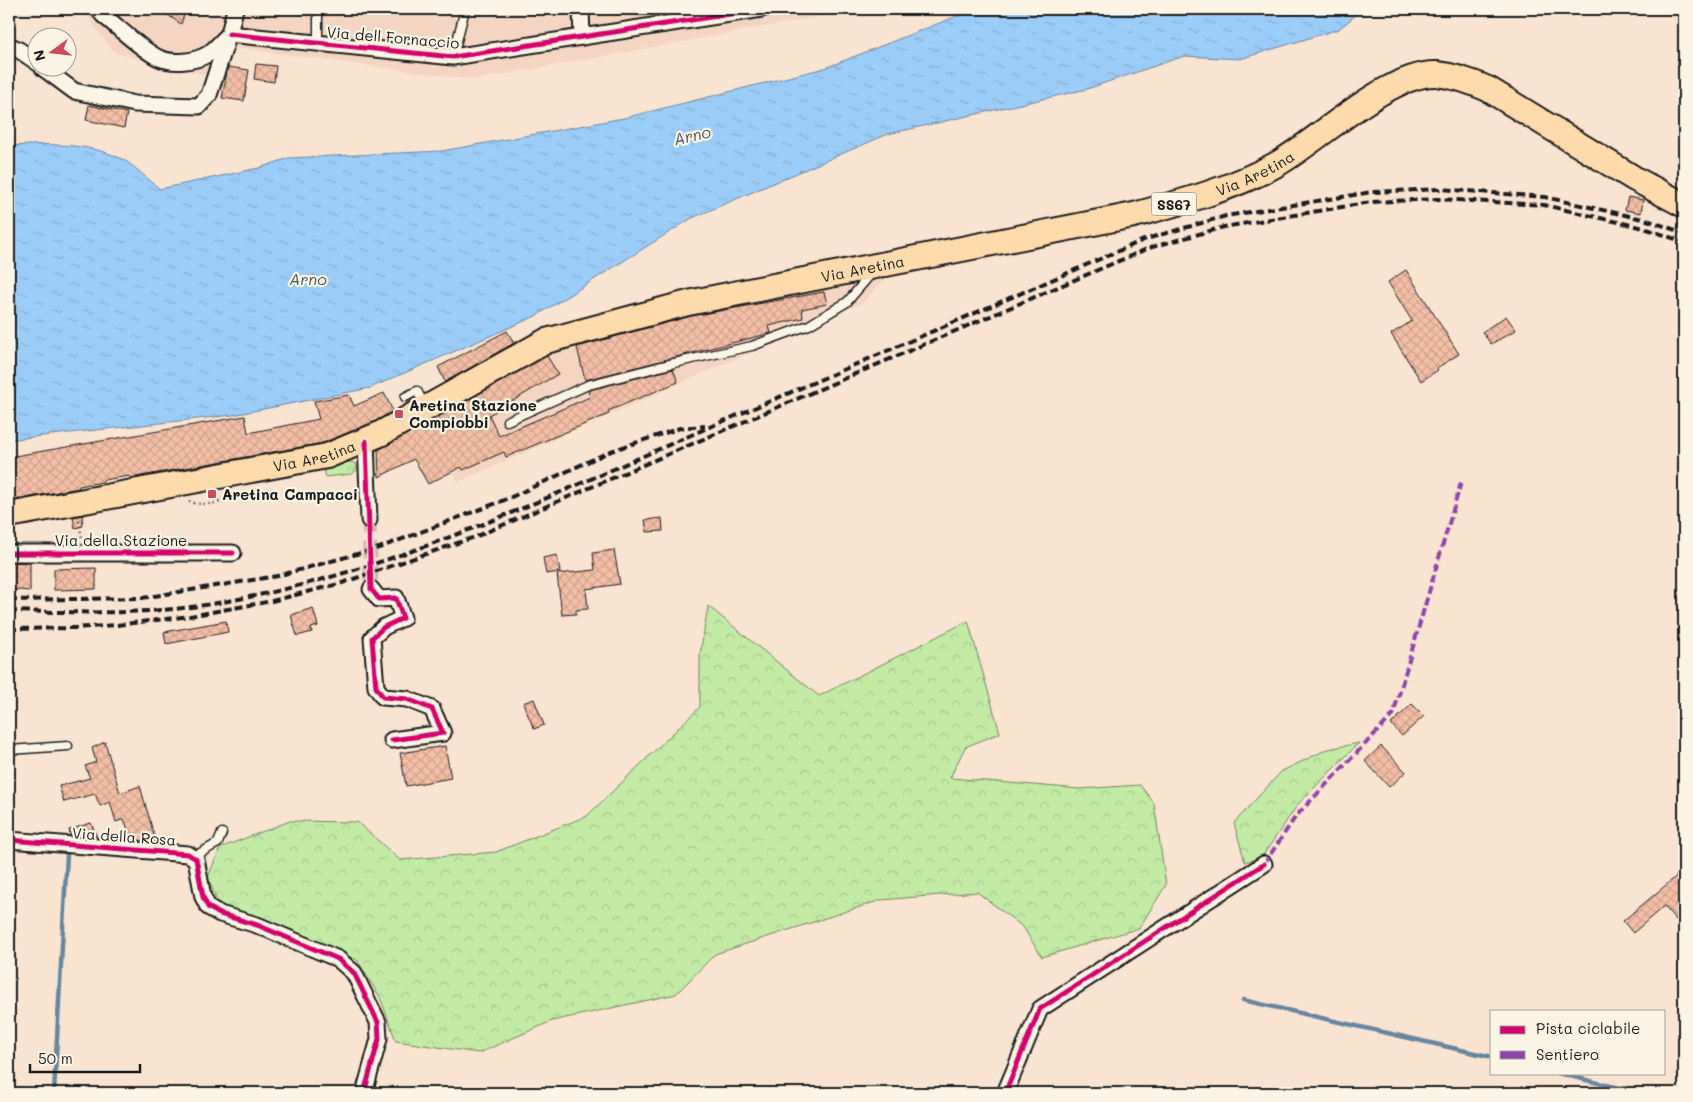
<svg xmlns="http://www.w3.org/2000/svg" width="1693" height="1102" font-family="Mali,sans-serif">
  <defs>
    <pattern id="grass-tufts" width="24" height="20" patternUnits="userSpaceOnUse" patternTransform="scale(1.25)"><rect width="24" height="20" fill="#c3eba6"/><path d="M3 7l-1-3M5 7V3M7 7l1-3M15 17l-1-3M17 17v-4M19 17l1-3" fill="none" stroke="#a7c98e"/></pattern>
    <pattern id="forest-crowns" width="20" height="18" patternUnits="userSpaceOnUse" patternTransform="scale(1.25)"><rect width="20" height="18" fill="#c3eba6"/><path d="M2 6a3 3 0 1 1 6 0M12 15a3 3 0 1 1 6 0" fill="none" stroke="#a7c98e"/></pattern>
    <pattern id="water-ripples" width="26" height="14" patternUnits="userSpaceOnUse" patternTransform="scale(1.25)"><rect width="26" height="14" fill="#9bccf7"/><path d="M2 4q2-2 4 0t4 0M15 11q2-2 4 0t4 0" fill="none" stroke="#85afd3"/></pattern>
    <pattern id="building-cross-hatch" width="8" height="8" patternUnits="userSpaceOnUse" patternTransform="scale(1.25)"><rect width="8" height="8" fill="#f3bea6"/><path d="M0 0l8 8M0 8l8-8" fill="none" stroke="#d0a38e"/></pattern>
  </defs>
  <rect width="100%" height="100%" fill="#f9e4d2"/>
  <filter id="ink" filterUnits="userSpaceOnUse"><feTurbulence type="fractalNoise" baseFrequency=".02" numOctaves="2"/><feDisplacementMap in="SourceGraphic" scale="10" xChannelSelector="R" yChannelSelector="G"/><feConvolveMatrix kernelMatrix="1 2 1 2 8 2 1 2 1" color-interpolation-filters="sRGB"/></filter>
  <g filter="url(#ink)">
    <g fill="#f3d5c2">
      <path d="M 81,9 L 862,9 L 474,80 L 232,47 L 219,78 L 115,53 Z"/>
      <path d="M 915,249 L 862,303 L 458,482 L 418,405 L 549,330 Z"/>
    </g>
    <path fill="url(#grass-tufts)" stroke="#708461" d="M 350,462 C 356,463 357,465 357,470 L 352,474 L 326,477 L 323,466 Z"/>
    <g fill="url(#forest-crowns)" stroke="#708461">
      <path d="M 708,606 L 819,696 L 968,621 L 1000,733 L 965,747 L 950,778 L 1080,789 L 1140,785 L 1154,803 L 1166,885 L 1139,928 L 1042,957 L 1023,927 L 977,892 L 881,900 L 715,954 L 676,994 L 552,1021 L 479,1053 L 396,1041 L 380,997 L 357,960 L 287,929 L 219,907 L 208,877 L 220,848 L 290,821 L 357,822 L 400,860 L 496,852 L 587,816 L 700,707 L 700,655 Z"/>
      <path d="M 1359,743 L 1299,803 L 1261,858 L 1245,862 L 1234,823 L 1282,771 L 1328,749 Z"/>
    </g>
    <path fill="url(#water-ripples)" stroke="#68869f" d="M 975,9 L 1363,9 L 1339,29 L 1240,59 L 1184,56 L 1087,89 L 888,134 L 692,218 L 536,316 L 370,388 L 233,415 L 15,439 L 9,441 L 9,146 C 46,144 85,142 120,158 C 133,164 148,180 160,189 L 259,168 L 289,158 L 442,151 L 624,118 L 825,68 Z"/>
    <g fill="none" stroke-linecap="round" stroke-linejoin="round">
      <g stroke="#68869f" stroke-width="4.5">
        <path d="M 1243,1000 L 1492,1057"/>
        <path d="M 1558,1073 L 1639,1093"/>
        <path d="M 54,1093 L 67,854"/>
      </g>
    </g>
    <g fill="url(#building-cross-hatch)" stroke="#1c1c1c">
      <path d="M 159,9 L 186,9 L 181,24 Z"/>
      <path d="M 256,64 L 276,66 L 274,82 L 254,79 Z"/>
      <path d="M 228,67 L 249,70 L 244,101 L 222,98 Z"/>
      <path d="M 89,105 L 127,113 L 124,128 L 86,120 Z"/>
      <path d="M 1628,197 L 1643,200 L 1641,213 L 1625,210 Z"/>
      <path d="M 1406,270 L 1459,354 L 1437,368 L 1438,370 L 1421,381 L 1391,334 L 1412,321 L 1388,282 Z"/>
      <path d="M 824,292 L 827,304 L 802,309 L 803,318 L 769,326 L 771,333 L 585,380 L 577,347 L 691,316 Z"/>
      <path d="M 1506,316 L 1516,330 L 1491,344 L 1482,332 Z"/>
      <path d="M 507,331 L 514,343 L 445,382 L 438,367 Z"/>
      <path d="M 547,356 L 558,374 L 489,415 L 499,436 L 590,397 L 588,391 L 590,390 L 673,369 L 678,382 L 608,411 L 609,414 L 506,457 L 504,452 L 463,470 L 461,467 L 428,484 L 414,459 L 379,477 L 378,450 Z"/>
      <path d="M 384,393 L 393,411 L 374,422 L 323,443 L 130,478 L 130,476 L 103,480 L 103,482 L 79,486 L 79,488 L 9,501 L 9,457 L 245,416 L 248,433 L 319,419 L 314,401 L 349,395 L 354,406 Z"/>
      <path d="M 82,515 L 83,526 L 75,528 L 73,517 Z"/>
      <path d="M 662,518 L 663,531 L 647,532 L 645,520 Z"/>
      <path d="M 614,550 L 620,584 L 586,589 L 588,609 L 576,610 L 576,614 L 562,615 L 557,574 L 595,570 L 593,553 Z"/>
      <path d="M 557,555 L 560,572 L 546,574 L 543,558 Z"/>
      <path d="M 9,562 L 30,563 L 30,591 L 9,589 Z"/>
      <path d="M 96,568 L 96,589 L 54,590 L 54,569 Z"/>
      <path d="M 313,608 L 318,626 L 311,628 L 312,632 L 297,636 L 291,615 Z"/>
      <path d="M 226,621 L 228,632 L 166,644 L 164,632 Z"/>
      <path d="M 534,699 L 544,725 L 534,729 L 523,703 Z"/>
      <path d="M 1412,704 L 1424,716 L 1402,736 L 1391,724 Z"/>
      <path d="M 105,742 L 120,793 L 140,786 L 156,842 L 132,840 L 124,819 L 116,822 L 110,802 L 100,806 L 95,794 L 64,802 L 59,786 L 90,778 L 85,766 L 96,762 L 92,748 Z"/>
      <path d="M 445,746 L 451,778 L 406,786 L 400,753 Z"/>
      <path d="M 1381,746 L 1406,772 L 1389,787 L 1365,761 Z"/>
      <path d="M 91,823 L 97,837 L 70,835 L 69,830 Z"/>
      <path d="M 1684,870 L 1684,913 L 1676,920 L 1664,906 L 1633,933 L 1623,921 Z"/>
    </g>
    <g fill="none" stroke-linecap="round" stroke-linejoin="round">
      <path stroke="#cdbcae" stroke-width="15" stroke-dasharray="15 8" stroke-linecap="butt" d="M 369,520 L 371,589"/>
      <defs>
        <g id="service">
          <path d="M 318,9 L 318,43"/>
          <path d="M 453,57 L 465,9"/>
          <path d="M 405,397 L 417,391 L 425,406"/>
          <path d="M 507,421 L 588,385 L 674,363 L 752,346 L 809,325 L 847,302 L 872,273"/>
          <path d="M 9,750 L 68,746"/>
          <path d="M 193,857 L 218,843 L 222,833"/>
        </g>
        <g id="minor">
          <path d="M 98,9 L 103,15 C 118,27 143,51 159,58 C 173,64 195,62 208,54 C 215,49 222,41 228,35"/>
          <path d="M 581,9 L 582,37"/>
          <path d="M 229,34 L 453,57 L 762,9"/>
          <path d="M 9,45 L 19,50 L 38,63"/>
          <path d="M 43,68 L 74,91 L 135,104 L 199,106 L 209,95 L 229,34 L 235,9"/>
          <path d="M 366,441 L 369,520"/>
          <path d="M 9,553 L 233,553"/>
          <path d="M 371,589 L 379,599 L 396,598 L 403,618 L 384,627 L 372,638 L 376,687 L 383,697 L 407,699 L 432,709 L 443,733 L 392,740"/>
          <path d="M 9,840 L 188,854 L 196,859 L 203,897 L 208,907 L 220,914 L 257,925 L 338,959 L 354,973 L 378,1022 L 379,1039 L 366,1086 L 369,1093"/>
          <path d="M 1005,1093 L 1040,1009 L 1264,864"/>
        </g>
        <g id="primary">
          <path id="s1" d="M 9,515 L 327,456 L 380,434 L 546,341 L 688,303 L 1134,215 C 1183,202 1232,189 1277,164 C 1319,140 1389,72 1437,74 C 1455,76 1472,82 1488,89 L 1635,179 L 1684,205"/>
        </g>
      </defs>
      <use href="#service" stroke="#1c1c1c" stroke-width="11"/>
      <use href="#minor" stroke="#1c1c1c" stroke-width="19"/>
      <use href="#primary" stroke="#1c1c1c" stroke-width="28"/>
      <g stroke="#1c1c1c" stroke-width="2.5" stroke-dasharray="1 4" stroke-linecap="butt">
        <path d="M 215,496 L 218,500 L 227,499"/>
        <path d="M 189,501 C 202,507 218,503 231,499"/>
        <path d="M 79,521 L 82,539"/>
      </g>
      <use href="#service" stroke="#fcf5e5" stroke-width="8"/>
      <use href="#minor" stroke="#fcf5e5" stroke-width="15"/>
      <use href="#primary" stroke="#fedbac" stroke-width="24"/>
      <g stroke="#1c1c1c" stroke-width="4" stroke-dasharray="8 4" stroke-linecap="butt">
        <path d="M 9,600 L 142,598 L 277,576 L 379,548 L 507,499 L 611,451 L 680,428 L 705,426"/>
        <path d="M 9,611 C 69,612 130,615 191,607 C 372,582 539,501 705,429 C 852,366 999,303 1146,239 L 1226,216 L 1372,192 L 1441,189 L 1545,197 L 1647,220 L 1684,233"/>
        <path d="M 9,629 L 75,628 L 117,625 L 190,616 L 272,601 L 342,583 L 475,537 L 1149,248 L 1224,227 L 1371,202 L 1437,199 L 1544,205 L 1644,228 L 1684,242"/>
      </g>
      <path stroke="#8e44ad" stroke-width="4" stroke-dasharray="8 4" stroke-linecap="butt" d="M 1264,864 L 1296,816 L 1393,715 L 1462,479"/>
      <defs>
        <g id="cycleway">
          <path d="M 229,34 L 453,57 L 762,9"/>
          <path d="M 366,441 L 371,589 L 379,599 L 396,598 L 403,618 L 384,627 L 372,638 L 376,687 L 383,697 L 407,699 L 432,709 L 443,733 L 392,740"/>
          <path d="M 9,553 L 233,553"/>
          <path d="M 9,840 L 188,854 L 196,859 L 203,897 L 208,907 L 220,914 L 257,925 L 338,959 L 354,973 L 378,1022 L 379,1039 L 366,1086 L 369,1093"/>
          <path d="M 1005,1093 L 1040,1009 L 1264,864"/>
        </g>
      </defs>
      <use href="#cycleway" stroke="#fcf5e5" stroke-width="8"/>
      <use href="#cycleway" stroke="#d6006c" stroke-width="5"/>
    </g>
  </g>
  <g fill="#d1495b" stroke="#fcf5e5" stroke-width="2">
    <rect x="394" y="409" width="10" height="10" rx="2.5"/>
    <rect x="207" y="489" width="10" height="10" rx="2.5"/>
  </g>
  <g text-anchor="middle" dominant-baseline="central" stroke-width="4.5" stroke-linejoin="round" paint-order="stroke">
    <rect fill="#fcf5e5" stroke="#5f5d58" stroke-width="1" x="1151.5" y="192.5" width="45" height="23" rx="4"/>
    <g font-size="14" font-weight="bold" fill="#1c1c1c">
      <text x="1174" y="204">SS67</text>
    </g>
    <g font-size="15" fill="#1c1c1c" stroke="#fcf5e5">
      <text transform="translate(393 37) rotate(5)">Via dell Fornaccio</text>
      <text stroke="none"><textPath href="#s1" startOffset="1301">Via Aretina</textPath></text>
      <text stroke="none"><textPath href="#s1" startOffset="896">Via Aretina</textPath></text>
      <text stroke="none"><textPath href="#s1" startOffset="311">Via Aretina</textPath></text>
      <text x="121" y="540">Via della Stazione</text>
      <text transform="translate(124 836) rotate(4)">Via della Rosa</text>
    </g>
    <g font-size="15" font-weight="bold" fill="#1c1c1c" stroke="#fcf5e5" text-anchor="start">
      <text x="409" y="405">Aretina Stazione<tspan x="409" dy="17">Compiobbi</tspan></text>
      <text x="222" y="494">Aretina Campacci</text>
    </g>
    <g font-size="16" font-style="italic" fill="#485a69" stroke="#fcf5e5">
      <text transform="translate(692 135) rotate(-13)">Arno</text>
      <text x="308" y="278">Arno</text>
    </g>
  </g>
  <rect width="1693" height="1102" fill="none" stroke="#fcf5e5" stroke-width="30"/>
  <rect x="15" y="15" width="1663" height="1072" fill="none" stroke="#1c1c1c" stroke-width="2" filter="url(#ink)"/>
  <rect x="1490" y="1010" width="175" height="65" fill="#fcf5e5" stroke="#a29e95"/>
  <rect x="1500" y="1026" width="25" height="8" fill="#d6006c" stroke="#a29e95"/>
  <text x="1536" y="1034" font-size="15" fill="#1c1c1c">Pista ciclabile</text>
  <rect x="1500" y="1051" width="25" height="8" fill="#8e44ad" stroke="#a29e95"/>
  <text x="1536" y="1060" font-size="15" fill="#1c1c1c">Sentiero</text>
  <g transform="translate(52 52) rotate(255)"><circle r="24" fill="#fcf5e5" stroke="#a29e95"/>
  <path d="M0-4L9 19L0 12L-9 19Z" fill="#d1495b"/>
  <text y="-8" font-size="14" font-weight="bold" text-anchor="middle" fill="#1c1c1c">N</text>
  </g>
  <path d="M30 1064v8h110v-8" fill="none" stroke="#1c1c1c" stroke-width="2.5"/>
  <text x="38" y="1064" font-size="15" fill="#1c1c1c" stroke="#fcf5e5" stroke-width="4" paint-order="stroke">50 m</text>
</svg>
